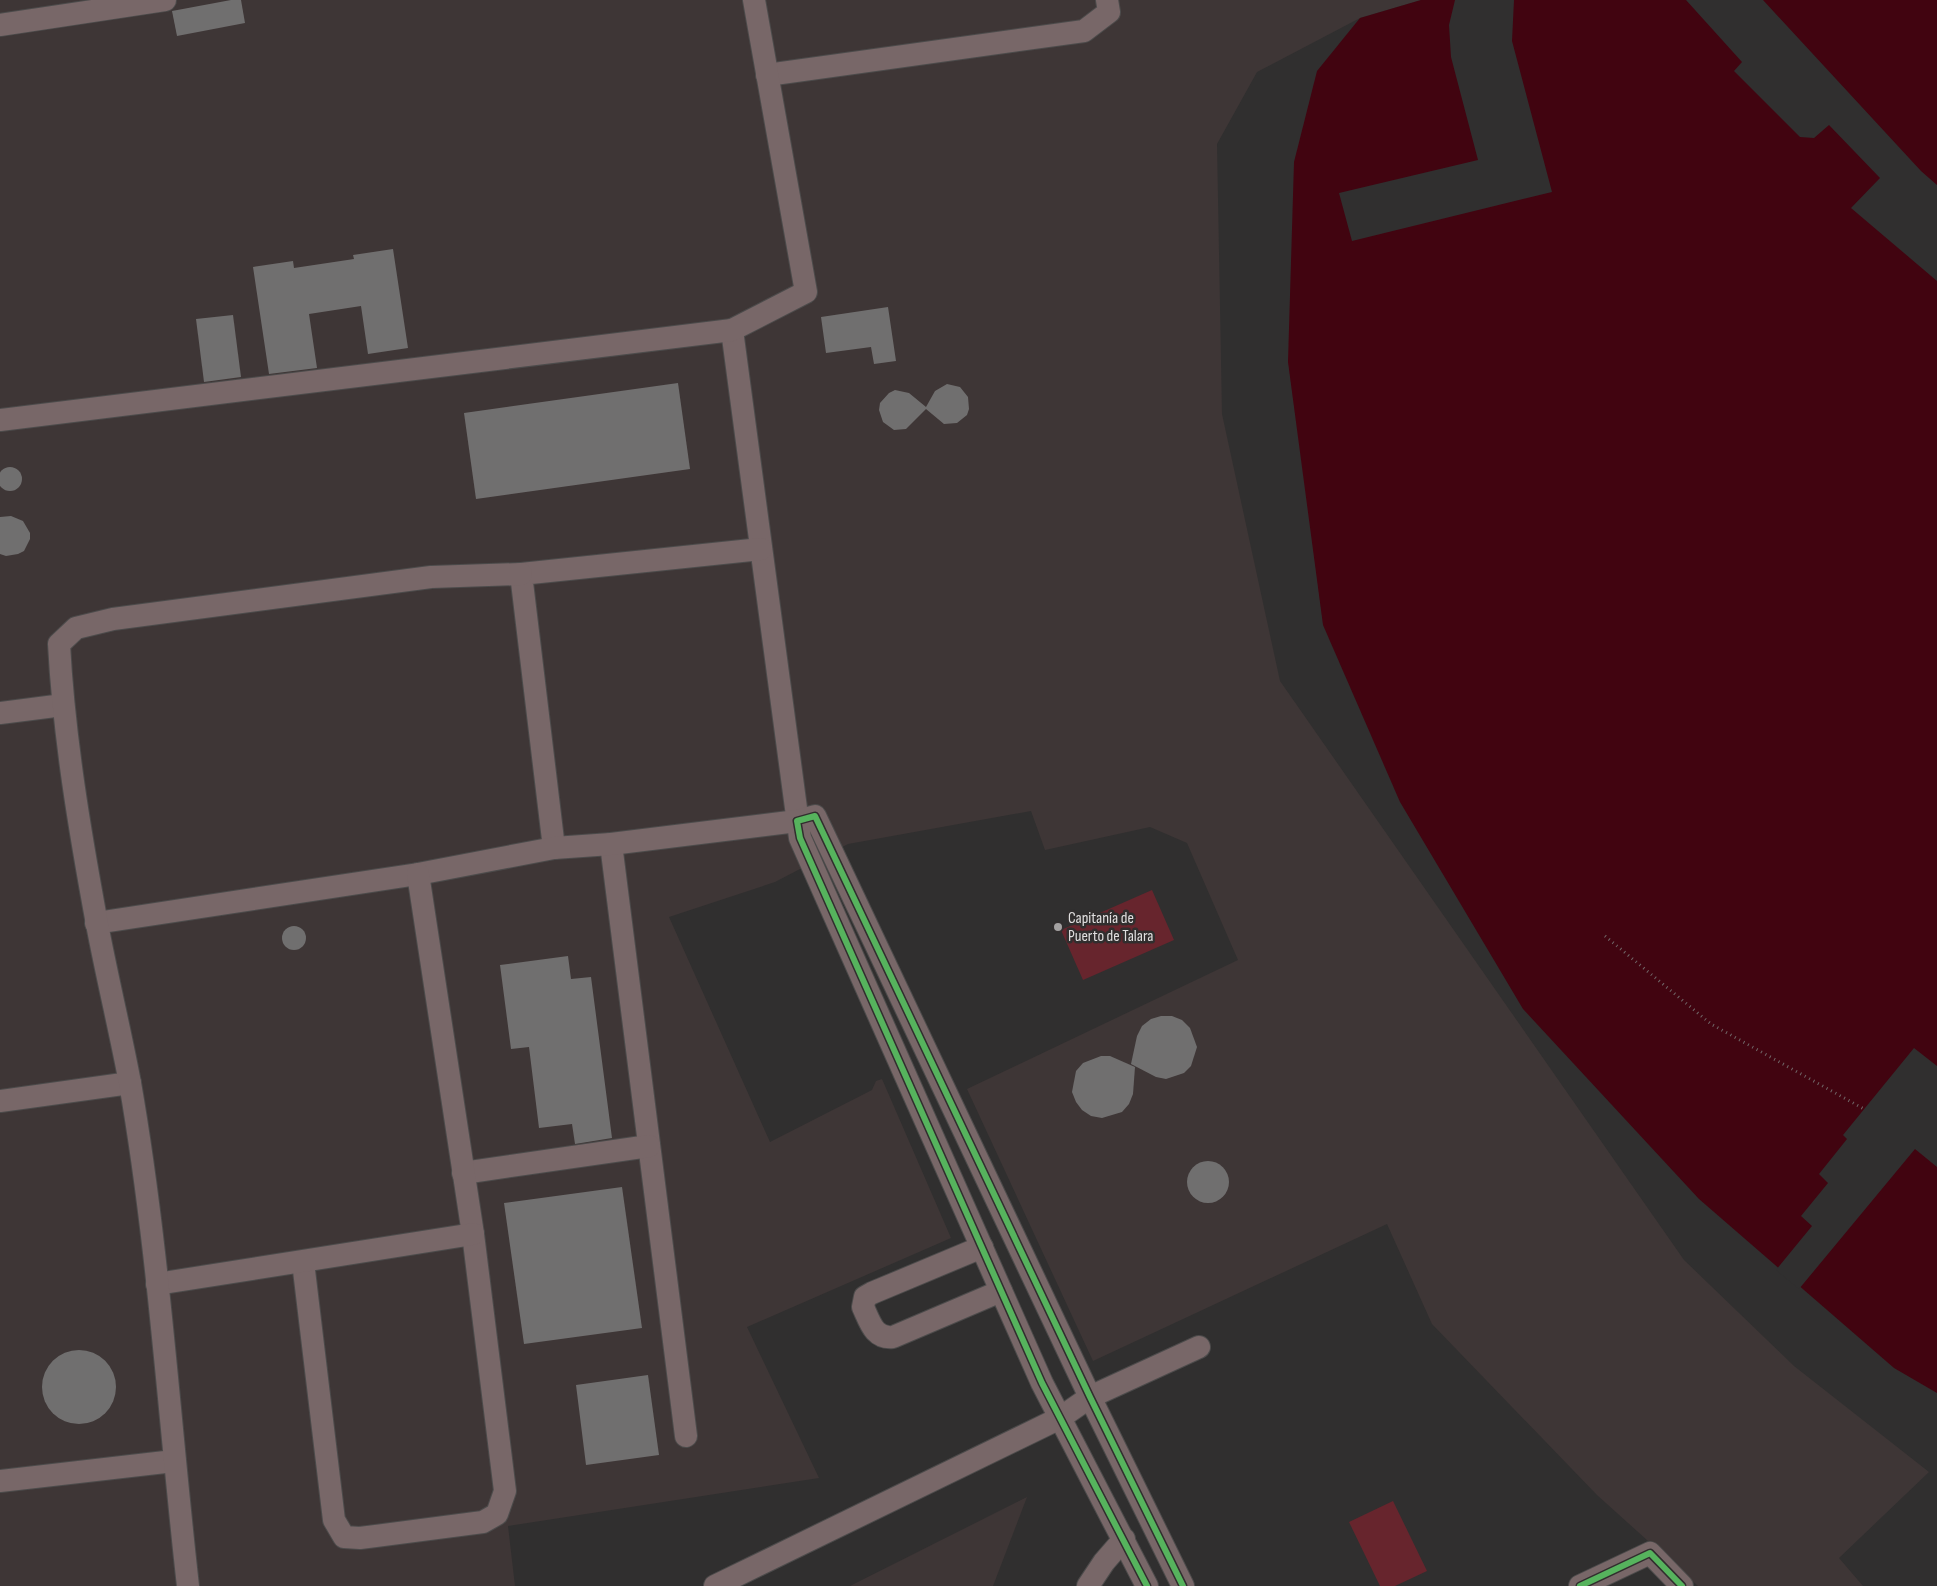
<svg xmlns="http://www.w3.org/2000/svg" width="1937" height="1586" font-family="'Sofia Sans Condensed',sans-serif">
  <rect width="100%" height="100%" fill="#302f2f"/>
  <g fill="#3e3636">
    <path d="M 0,0 L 1421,0 L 1360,18 L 1257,72 L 1217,144 L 1222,414 L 1280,681 L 1684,1260 L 1794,1366 L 1929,1472 L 1839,1558 L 1863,1586 L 1698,1586 L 1597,1495 L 1432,1324 L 1387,1224 L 1093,1361 L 967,1089 L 1238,960 L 1187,843 L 1150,827 L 1045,850 L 1031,811 L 848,844 L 775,882 L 669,917 L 770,1142 L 872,1090 L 876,1081 L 882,1079 L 951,1238 L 747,1327 L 819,1478 L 508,1526 L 515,1586 L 0,1586 Z"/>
    <path d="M 1027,1497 L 993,1586 L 850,1586 Z"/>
  </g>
  <g fill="#67252d">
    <path d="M 1152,890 L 1174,940 L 1083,980 L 1061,930 Z"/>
    <path d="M 1393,1501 L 1427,1571 L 1395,1586 L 1380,1586 L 1349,1522 Z"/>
  </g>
  <path fill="#410410" d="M 1421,0 L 1937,0 L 1937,1393 L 1894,1368 L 1699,1199 L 1523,1009 L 1400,802 L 1323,625 L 1288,362 L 1294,162 L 1317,71 L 1360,18 Z"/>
  <g fill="#302f2f">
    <path d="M 1455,0 L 1514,0 L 1512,41 L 1552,192 L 1352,241 L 1339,193 L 1478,160 L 1451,57 L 1449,25 Z"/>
    <path d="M 1686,0 L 1763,0 L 1921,171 L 1937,185 L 1937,281 L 1851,208 L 1880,178 L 1829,125 L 1814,138 L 1800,137 L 1734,71 L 1742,62 Z"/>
    <path d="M 1914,1048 L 1937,1066 L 1937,1167 L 1915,1149 L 1799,1289 L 1776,1270 L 1812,1226 L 1801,1216 L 1828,1183 L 1819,1174 L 1847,1139 L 1843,1135 Z"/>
  </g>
  <g fill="#706f6f">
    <path d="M 231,0 L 241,0 L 245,23 L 177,36 L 172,11 Z"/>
    <path d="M 393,249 L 408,348 L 368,354 L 361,306 L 309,314 L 317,368 L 269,374 L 253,267 L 293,261 L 294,268 L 354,259 L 353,255 Z"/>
    <path d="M 888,307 L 896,361 L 874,364 L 871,347 L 826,353 L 821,317 Z"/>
    <path d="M 233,315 L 241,377 L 204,382 L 196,319 Z"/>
    <path d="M 678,383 L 690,469 L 476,499 L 464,413 Z"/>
    <path d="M 947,384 L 960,387 L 968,397 L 969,409 L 967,415 L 957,423 L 944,424 L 926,409 L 906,429 L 894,430 L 883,422 L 879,410 L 880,403 L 889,393 L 895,390 L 909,393 L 926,407 L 935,391 Z"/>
    <circle cx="10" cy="479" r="12"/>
    <path d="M 11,516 L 23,521 L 30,533 L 30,539 L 24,551 L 18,554 L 6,556 L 0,554 L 0,517 Z"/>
    <circle cx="294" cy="938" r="12"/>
    <path d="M 568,956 L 571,979 L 591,977 L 612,1138 L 575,1144 L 572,1124 L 539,1128 L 529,1047 L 511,1049 L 500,965 Z"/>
    <path d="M 1161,1016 L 1172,1016 L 1182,1020 L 1190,1028 L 1197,1047 L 1191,1066 L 1184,1073 L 1166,1079 L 1156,1077 L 1131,1064 L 1137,1036 L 1142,1026 L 1151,1019 Z"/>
    <path d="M 1101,1056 L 1110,1056 L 1135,1067 L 1133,1094 L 1129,1104 L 1122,1112 L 1102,1118 L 1091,1116 L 1082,1110 L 1076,1102 L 1072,1092 L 1076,1071 L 1083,1063 Z"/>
    <circle cx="1208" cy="1182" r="21"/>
    <path d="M 622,1187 L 642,1328 L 524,1344 L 504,1203 Z"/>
    <circle cx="79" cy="1387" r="37"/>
    <path d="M 648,1375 L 659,1455 L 586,1465 L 576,1385 Z"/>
  </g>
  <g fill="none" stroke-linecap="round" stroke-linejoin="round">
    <defs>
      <g id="minor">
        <path d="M 0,25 L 165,0"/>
        <path d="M 767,75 L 1084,31 L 1109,12 L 1107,0"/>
        <path d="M 732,330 L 800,838 L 1042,1383 L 1147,1586"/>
        <path d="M 0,420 L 732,330 L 806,292 L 754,0"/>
        <path d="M 0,713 L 63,705"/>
        <path d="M 611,844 L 686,1436"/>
        <path d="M 554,848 L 521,574 L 761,549"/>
        <path d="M 96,923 L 418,874 L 554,848 L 611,844 L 797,821 L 815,816 L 1090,1397 L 1183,1586"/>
        <path d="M 0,1101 L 130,1083"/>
        <path d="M 463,1173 L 649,1146"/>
        <path d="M 982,1247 L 872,1293 L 865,1297 L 863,1307 C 870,1322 874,1339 893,1337 L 1001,1291"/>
        <path d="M 303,1262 L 334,1520 L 344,1537 L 360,1538 L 483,1522 L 497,1514 L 505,1491 L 473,1234 L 418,874"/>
        <path d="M 157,1284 L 473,1234"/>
        <path d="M 0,1481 L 174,1461"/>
        <path d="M 188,1586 C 169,1419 159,1249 130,1083 C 120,1030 107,977 97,924 C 80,832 64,738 59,644 L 76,628 L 113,619 L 431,577 L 521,574"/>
        <path d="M 715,1586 L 1060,1418 L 1090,1397 L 1199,1347"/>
        <path d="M 1088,1586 L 1104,1562 L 1124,1539"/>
        <path d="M 1580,1586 L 1650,1553 L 1682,1586"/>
      </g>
    </defs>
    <use href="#minor" stroke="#4c4b4b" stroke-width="24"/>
    <path stroke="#716768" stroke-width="3" stroke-dasharray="1 4" stroke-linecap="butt" d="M 1605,936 L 1711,1024 L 1864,1109"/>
    <use href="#minor" stroke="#786768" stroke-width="22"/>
    <defs>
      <g id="cycleway">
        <path d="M 1147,1586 L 1042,1383 L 800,838 L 797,821 L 815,816 L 1090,1397 L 1183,1586"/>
        <path d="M 1580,1586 L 1650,1553 L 1682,1586"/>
      </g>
    </defs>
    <use href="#cycleway" stroke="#312e2e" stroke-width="9"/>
    <use href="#cycleway" stroke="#56b35d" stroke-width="6"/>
  </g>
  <circle fill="#a3a1a1" stroke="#312e2e" stroke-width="2" cx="1058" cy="927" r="5"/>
  <g text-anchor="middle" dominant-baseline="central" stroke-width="5" stroke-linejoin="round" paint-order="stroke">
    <g font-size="16" fill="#e1dfdf" stroke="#312e2e" text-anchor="start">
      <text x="1068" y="918">Capitanía de<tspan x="1068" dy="18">Puerto de Talara</tspan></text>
    </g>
  </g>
</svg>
